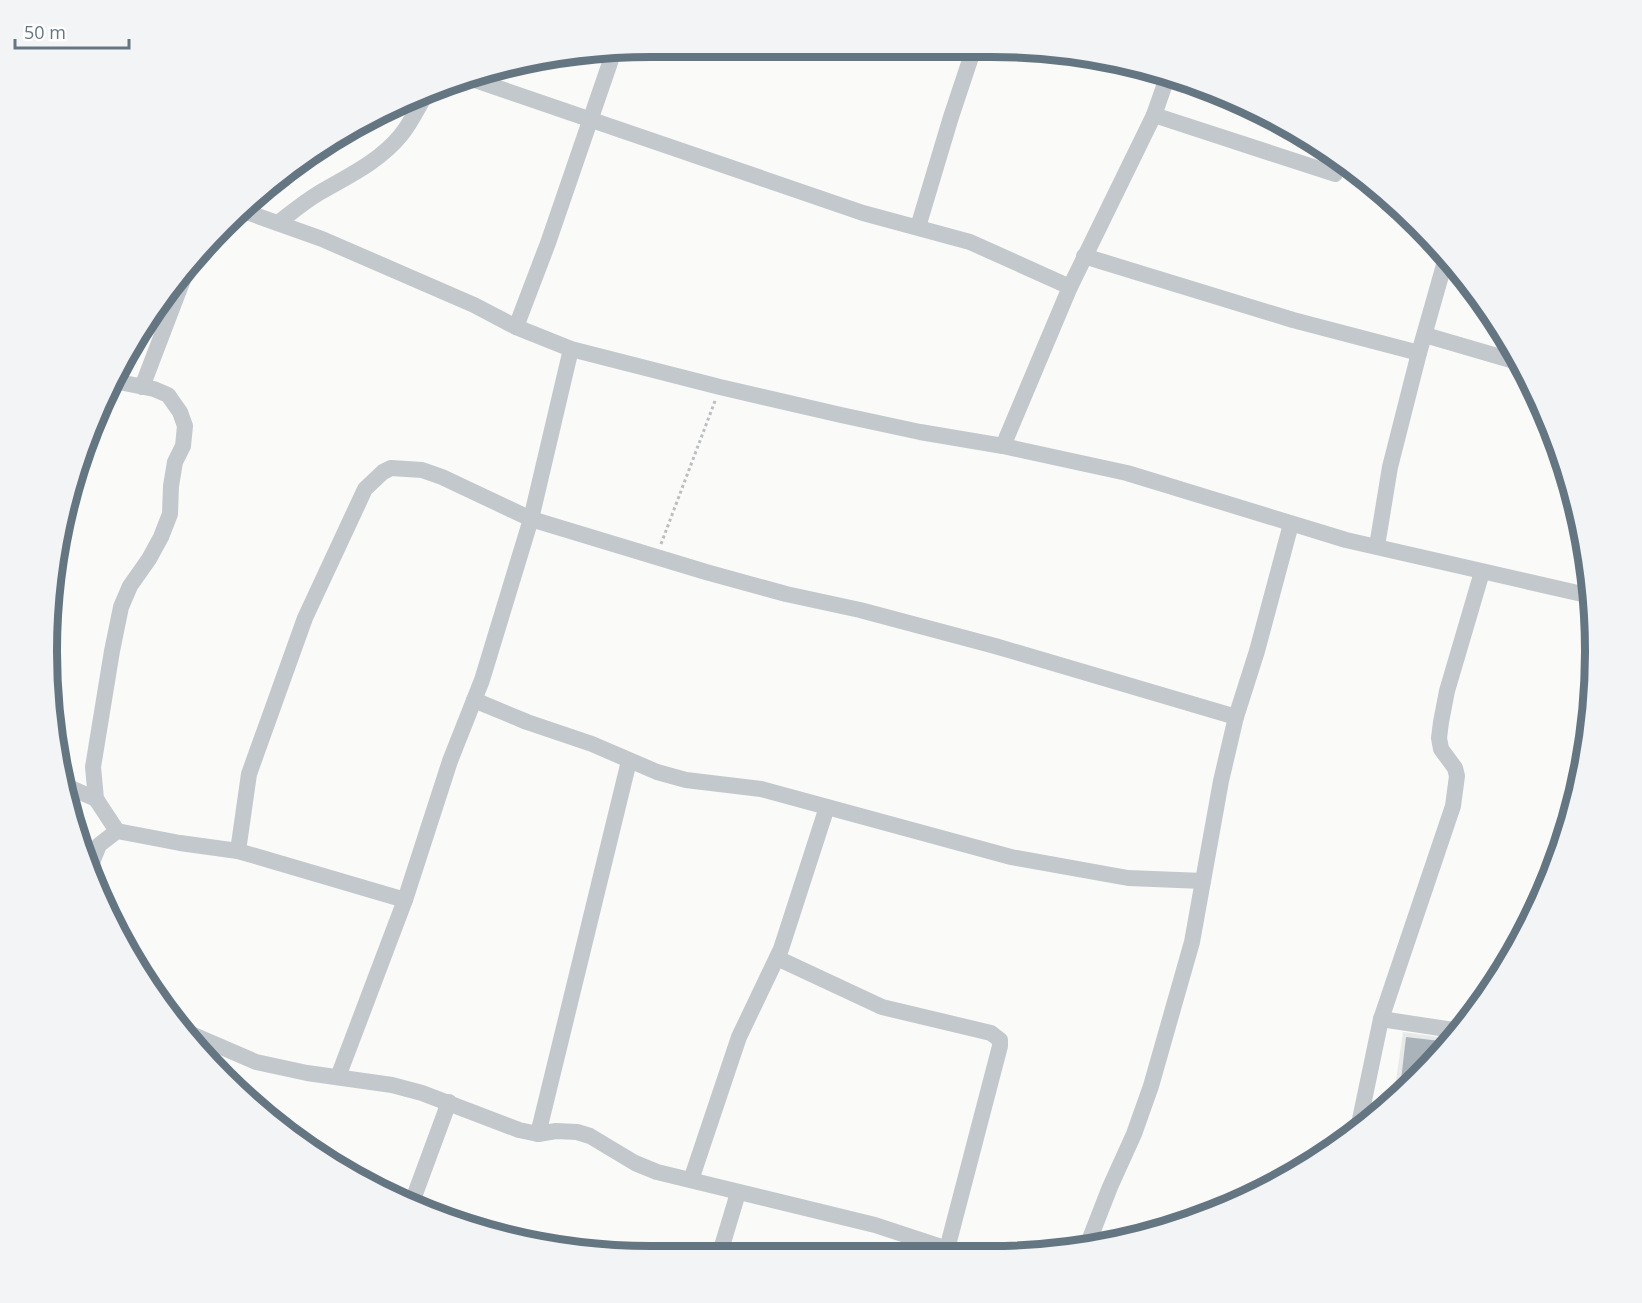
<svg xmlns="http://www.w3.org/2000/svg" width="1642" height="1303" font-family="'Open Sans',sans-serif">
  <rect width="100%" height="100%" fill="#fafaf8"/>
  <path fill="#e8e9e9" d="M 1403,1032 L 1452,1039 L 1393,1102 Z"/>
  <path fill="#aab3b9" d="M 1406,1037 L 1449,1042 L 1399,1097 Z"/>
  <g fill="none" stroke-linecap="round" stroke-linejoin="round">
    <path stroke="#bbbfc2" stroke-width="3" stroke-dasharray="3 3" stroke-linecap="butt" d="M 661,544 L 715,401"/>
    <g stroke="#c3c8cc" stroke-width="16">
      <path d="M 955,48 L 972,54"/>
      <path d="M 469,78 L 863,213 L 970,242 L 1070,287"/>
      <path d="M 1154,115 L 1335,174"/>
      <path d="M 241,210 L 322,239 L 474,305 L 516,327 L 571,349 L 720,387 L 841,415 L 920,432 L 1003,446 L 1127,473 L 1346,540 L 1591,596"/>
      <path d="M 278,223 C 291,213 304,202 319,193 C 348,176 379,162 401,135 C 411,123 417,109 425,96"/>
      <path d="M 918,227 L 951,117 L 974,48"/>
      <path d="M 1084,256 L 1293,320 L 1419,353"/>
      <path d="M 516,327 L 548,243 L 614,51"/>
      <path d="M 1425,335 L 1521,363"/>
      <path d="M 114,381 L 154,389 L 168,395 L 180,412 L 185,426 L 183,446 L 175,462 L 171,486 L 170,514 L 161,537 L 149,559 L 130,586 L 121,607 L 112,651 L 93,767 L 96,799 L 117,831"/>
      <path d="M 142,387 L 186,272"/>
      <path d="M 1003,446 L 1070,287 L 1154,115 L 1168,75"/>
      <path d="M 1377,546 L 1390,467 L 1419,353 L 1446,258"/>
      <path d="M 474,700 L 527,722 L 592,744 L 657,772 L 686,780 L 761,789 L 1011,857 L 1128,878 L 1203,881"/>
      <path d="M 64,785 L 96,799"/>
      <path d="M 238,851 L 405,900"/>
      <path d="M 91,865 L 99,845 L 117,831 L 180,843 L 238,851 L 249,774 L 305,618 L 365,489 L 383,472 L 391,468 L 422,470 L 442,477 L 531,519 L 706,572 L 786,594 L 860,610 L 995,646 L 1236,717"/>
      <path d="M 777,958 L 882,1007 L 991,1033 L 1000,1040 L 1000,1046 L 947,1249"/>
      <path d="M 1381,1019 L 1460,1031"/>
      <path d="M 182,1030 L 256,1062 L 307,1073 L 392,1085 L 422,1093 L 519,1130 L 538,1134 L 556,1131 L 577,1132 L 590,1136 L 635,1163 L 657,1172 L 875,1225 L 966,1255"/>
      <path d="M 338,1077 L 405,900 L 450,761 L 482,680 L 531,519 L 571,349"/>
      <path d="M 1358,1129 L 1381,1019 L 1453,806 L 1457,776 L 1455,768 L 1441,749 L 1439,738 L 1441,722 L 1447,691 L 1482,572"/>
      <path d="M 538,1134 L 629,761"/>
      <path d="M 691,1180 L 739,1037 L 781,949 L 827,807"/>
      <path d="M 411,1205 L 449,1102"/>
      <path d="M 1087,1246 L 1110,1187 L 1134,1134 L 1151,1086 L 1192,942 L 1221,781 L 1236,717 L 1257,651 L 1291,524"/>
      <path d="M 719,1256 L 738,1193"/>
    </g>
  </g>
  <path d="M0 0H1642V1303H0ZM651 57H991A594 594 0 0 1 1585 651V652A594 594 0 0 1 991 1246H651A594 594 0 0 1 57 652V651A594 594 0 0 1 651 57Z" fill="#f3f4f5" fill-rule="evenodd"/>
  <path fill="none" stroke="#657683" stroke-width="8" d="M651 57H991A594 594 0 0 1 1585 651V652A594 594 0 0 1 991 1246H651A594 594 0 0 1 57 652V651A594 594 0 0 1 651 57Z"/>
  <path d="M15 39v9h114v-9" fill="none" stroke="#657683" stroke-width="3"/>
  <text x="24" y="39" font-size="18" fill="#657683" stroke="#ffffff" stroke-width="4.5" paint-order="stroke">50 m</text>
</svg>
